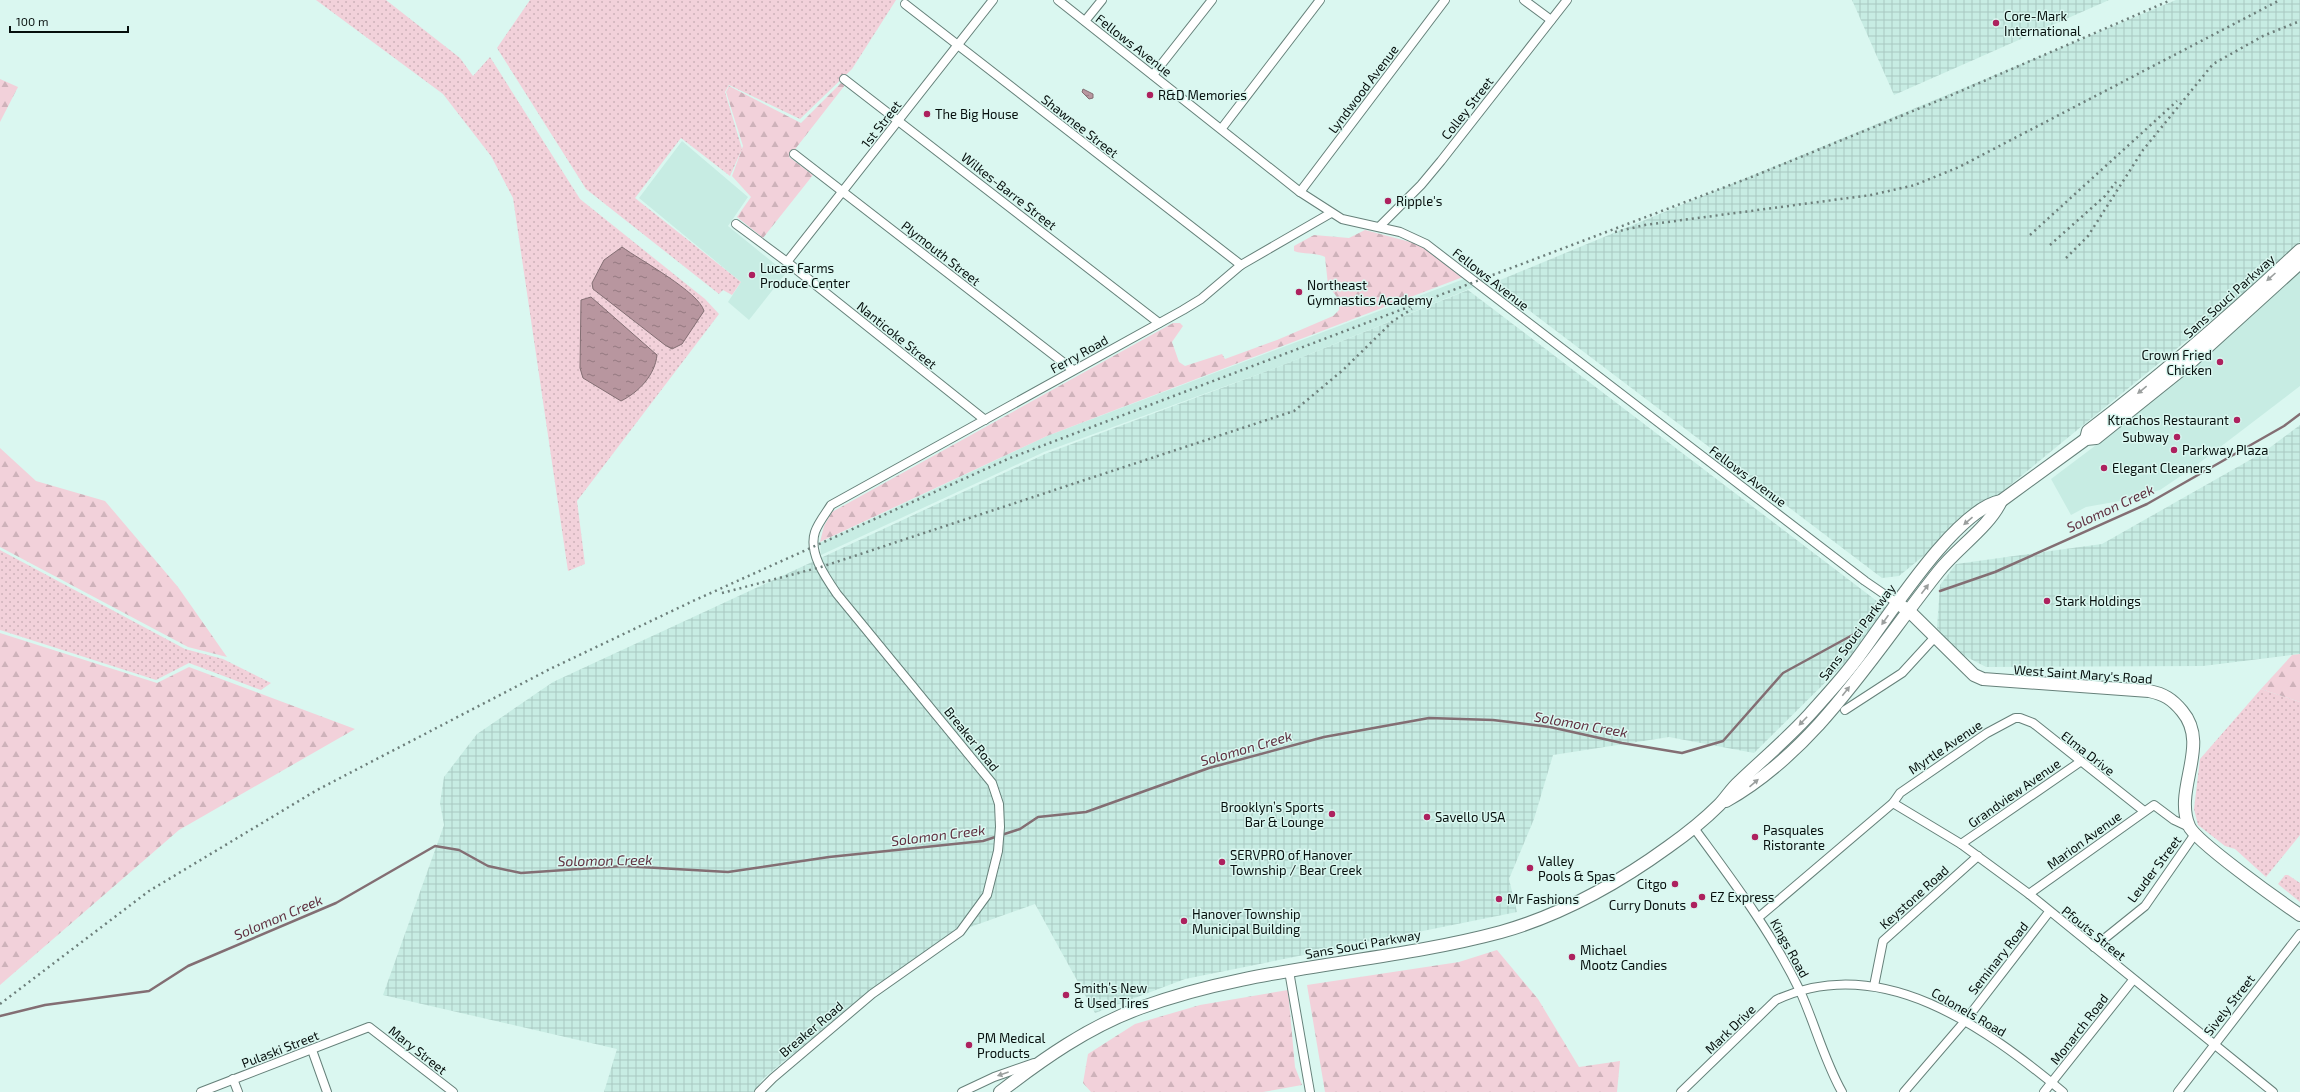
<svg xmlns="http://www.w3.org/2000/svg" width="2300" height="1092" font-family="'Exo 2',sans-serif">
  <defs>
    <pattern id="industrial-grid" width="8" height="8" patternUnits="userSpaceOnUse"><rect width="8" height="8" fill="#c7ece3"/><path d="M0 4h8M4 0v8" fill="none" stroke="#a9c9c2"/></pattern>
    <pattern id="green-dots" width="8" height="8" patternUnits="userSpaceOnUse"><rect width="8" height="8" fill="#f2d1da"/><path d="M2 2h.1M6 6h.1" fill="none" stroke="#ceb2ba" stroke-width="1.8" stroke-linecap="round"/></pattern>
    <pattern id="forest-firs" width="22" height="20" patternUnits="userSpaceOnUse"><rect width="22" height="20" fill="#f2d1da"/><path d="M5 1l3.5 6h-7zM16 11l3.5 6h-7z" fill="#ceb2ba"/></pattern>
    <pattern id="water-ripples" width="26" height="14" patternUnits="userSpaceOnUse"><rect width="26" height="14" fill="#b8969f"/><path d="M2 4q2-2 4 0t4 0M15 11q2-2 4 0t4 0" fill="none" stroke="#947980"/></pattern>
  </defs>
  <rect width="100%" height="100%" fill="#daf7f0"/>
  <g fill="#c7ece3">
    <path d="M 682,141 L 748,197 L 728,226 L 786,273 L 749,320 L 728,302 L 741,282 L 639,198 Z"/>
    <path d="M 2300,269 L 2300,386 L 2194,467 L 2160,490 L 2120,501 L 2086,507 L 2071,515 L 2051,479 L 2128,421 Z"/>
    <path d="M 1464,279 L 1474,287 L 1278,367 L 1044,452 L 821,555 L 820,543 L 1047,436 Z"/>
  </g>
  <g fill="url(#industrial-grid)">
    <path d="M 1852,0 L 2109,0 L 1894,95 Z"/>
    <path d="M 2176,0 L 2300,0 L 2300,242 L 2241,296 L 1899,576 L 1882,578 L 1493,283 Z"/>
    <path d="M 1468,290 L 1886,608 L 1851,657 L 1754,753 L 1669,737 L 1553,755 L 1534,819 L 1509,879 L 1517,912 L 1185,979 L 1095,1013 L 1035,904 L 959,931 L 784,1061 L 763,1079 L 754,1092 L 604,1092 L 617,1049 L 383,995 L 444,825 L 440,803 L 444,777 L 477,734 L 553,682 L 1045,454 L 1278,367 Z"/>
    <path d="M 2300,425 L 2300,654 L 2203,666 L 1986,667 L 1959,653 L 1937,628 L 1940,585 L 1956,564 L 2102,544 L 2264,452 Z"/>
  </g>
  <g fill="url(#green-dots)">
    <path d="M 316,0 L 386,0 L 460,58 L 473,76 L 490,57 L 580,199 L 705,299 L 719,314 L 577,501 L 585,564 L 568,571 L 513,198 L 491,156 L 443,94 Z"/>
    <path d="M 530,0 L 896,0 L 852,69 L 800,119 L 729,85 L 725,92 L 742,149 L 730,176 L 681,138 L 635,198 L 741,282 L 732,295 L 723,290 L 719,294 L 586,189 L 497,48 Z"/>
    <path d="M 0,550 L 185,649 L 223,659 L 271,683 L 261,690 L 189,663 L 156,680 L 0,630 Z"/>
    <path d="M 2261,689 L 2300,702 L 2300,835 L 2266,877 L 2235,849 L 2225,846 L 2198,825 L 2194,809 L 2200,759 Z"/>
    <path d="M 2285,875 L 2288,875 L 2300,883 L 2300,902 L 2278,884 Z"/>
  </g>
  <g fill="url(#forest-firs)">
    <path d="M 0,79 L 18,87 L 0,122 Z"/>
    <path d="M 841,83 L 845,85 L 789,157 L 813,175 L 763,238 L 737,217 L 751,197 L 732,176 L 743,146 L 726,92 L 729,86 L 801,123 Z"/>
    <path d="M 1365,230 L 1418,244 L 1463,277 L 1047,436 L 820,542 L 824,526 L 832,512 L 1173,323 L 1180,323 L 1183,326 L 1172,342 L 1179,362 L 1185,366 L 1222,354 L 1225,359 L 1277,340 L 1333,316 L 1339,310 L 1339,300 L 1328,285 L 1325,257 C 1315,252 1305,255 1294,251 L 1294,246 L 1314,235 L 1349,238 Z"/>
    <path d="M 0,448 L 36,481 L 105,501 L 178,587 L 227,657 L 188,647 L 0,547 Z"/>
    <path d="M 0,633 L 157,683 L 189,667 L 355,729 L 179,830 L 0,985 Z"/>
    <path d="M 2300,654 L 2300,702 L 2261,689 L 2292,655 Z"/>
    <path d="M 1497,950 L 1538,999 L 1579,1067 L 1620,1061 L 1617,1092 L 1325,1092 L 1307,985 L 1459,962 Z"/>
    <path d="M 1288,990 L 1295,1067 L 1302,1085 L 1263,1092 L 1091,1092 L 1083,1083 L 1088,1054 L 1135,1024 L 1200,1005 Z"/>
  </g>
  <g fill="url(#water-ripples)" stroke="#836e73">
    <path d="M 1083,89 L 1093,94 L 1093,98 L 1089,99 L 1082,92 Z"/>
    <path d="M 622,247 C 640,260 699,292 704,311 L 682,344 L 672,349 L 665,345 L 593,289 L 592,283 L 604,260 Z"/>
    <path d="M 591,297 L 657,355 C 655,375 639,392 621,401 L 583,378 L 580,368 L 581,300 Z"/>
  </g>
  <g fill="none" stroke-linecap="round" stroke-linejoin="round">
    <g stroke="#836e73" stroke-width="2.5">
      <path d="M 1940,591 L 1995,572 L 2147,504 L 2284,426 L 2300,414"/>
      <path d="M 0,1016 L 45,1005 L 149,991 L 188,966 L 336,903 L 435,846 L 459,850 L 488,866 L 521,873 L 623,866 L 728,872 L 829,857 L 983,841 L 1020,829 L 1038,817 L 1086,812 L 1209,768 L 1324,737 L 1429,718 L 1493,720 L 1550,727 L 1622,743 L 1682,753 L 1723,741 L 1783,673 L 1858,632"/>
    </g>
    <defs>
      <g id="street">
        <path d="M 1058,0 L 1300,192 L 1342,219 L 1400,232 L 1426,244 L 1865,581 L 1897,603"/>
        <path d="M 1524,0 L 1551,20"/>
        <path d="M 905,4 L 1241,265"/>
        <path d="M 1085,21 L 1102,0"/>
        <path d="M 1153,75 L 1212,0"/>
        <path d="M 844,79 L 1159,323"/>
        <path d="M 1222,128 L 1320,0"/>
        <path d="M 794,154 L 1073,370"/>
        <path d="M 1300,192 L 1445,0"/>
        <path d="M 736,224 L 787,262 L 985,420"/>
        <path d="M 1380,226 L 1421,185 L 1441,161 L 1567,0"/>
        <path d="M 787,262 L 993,0"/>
        <path d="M 1845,710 L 1902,673 L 1935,637"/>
        <path d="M 1893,803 L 1961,844 L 2029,894 L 2273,1092"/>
        <path d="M 1694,828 C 1732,880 1771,931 1800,991 C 1815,1024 1824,1060 1842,1092"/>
        <path d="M 1961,844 L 2080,762"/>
        <path d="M 2029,894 L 2154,805 L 2174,820 L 2189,827"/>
        <path d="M 1759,917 L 1893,803 L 1900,793 L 1987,733 L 2015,718 L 2020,718 L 2033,723 L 2144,811"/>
        <path d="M 2094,947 L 2145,906 L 2195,834"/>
        <path d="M 1289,971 L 1310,1092"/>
        <path d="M 1874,986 L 1883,941 L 1978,856"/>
        <path d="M 312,1050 L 327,1092"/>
        <path d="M 233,1079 L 238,1092"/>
        <path d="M 201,1092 L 369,1027 L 453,1092"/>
        <path d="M 759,1092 L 773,1078 L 872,994 L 960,932 L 987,895 L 998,851 L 1000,827 L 999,804 L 992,783 L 837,594 C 826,578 808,553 815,532 C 818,523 826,513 831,505 L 1183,310 L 1201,299 L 1241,265 L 1331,213"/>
        <path d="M 962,1092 L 994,1077 L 1034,1063"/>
        <path d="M 1681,1092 L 1776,1000 C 1881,951 1986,1028 2063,1092"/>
        <path d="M 1904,1092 L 1965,1021 L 2049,912"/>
        <path d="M 2044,1092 L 2133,980"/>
        <path d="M 2178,1092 L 2300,934"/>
      </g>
      <g id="secondary">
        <path d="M 2086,439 L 2088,431 C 2162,375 2232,314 2300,250"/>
        <path d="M 1897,603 L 1909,611 L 1974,675 L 1983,679 L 2149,691 C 2164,694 2172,699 2182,711 C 2211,745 2173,789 2189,826 C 2195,841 2281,902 2300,915"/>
        <path d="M 1726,801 C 1817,750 1875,651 1939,571 C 1957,548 1989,527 2001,501"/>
        <path d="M 1000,1092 C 1043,1059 1088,1027 1140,1008 C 1256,965 1382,964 1501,932 C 1561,915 1617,884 1668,847 C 1685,835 1703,821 1719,805 C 1726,798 1731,789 1739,782 C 1762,760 1787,739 1809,715 C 1825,697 1842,679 1856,660 C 1885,622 1955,509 2001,501 L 2086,439 L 2096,438 L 2192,361 L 2300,263"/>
      </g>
    </defs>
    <use href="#street" stroke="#66817a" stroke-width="10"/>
    <use href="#secondary" stroke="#66817a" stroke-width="14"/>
    <use href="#street" stroke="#fff" stroke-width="8"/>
    <use href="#secondary" stroke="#fff" stroke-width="12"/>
    <g stroke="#6d7f7b" stroke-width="2.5" stroke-dasharray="2 4" stroke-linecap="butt">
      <path d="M 1615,232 L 1645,225 L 1871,195 L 1915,185 L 1959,167 L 2280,0"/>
      <path d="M 2030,235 L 2177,101"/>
      <path d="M 2050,245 L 2105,196 L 2116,182"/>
      <path d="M 2066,258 L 2088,236 L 2143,150 L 2213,64 L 2263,36 L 2300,21"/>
      <path d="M 722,593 L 821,567 L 1294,411 L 1343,370 L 1393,321 L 1412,309"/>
      <path d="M 0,1004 L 149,891 L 317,790 L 550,669 L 693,601 L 1010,458 L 1754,176 L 1940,100 L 2171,0"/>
    </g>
  </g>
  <defs><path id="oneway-solid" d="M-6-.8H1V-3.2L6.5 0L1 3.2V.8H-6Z"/></defs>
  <g fill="#9b9f9e">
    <use href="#oneway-solid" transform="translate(2271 277) rotate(138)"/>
    <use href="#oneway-solid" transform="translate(2142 390) rotate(141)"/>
    <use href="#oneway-solid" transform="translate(1968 521) rotate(139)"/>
    <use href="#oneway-solid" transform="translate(1925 589) rotate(-53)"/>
    <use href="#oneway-solid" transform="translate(1885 620) rotate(125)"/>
    <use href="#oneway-solid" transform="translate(1846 691) rotate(-52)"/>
    <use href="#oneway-solid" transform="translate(1803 721) rotate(134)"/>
    <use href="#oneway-solid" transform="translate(1754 783) rotate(-41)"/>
    <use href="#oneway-solid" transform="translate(1003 1074) rotate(161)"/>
  </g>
  <g fill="#ad215e" stroke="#daf7f0" stroke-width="1.5">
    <circle cx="1996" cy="23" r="4"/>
    <circle cx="1150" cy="95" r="4"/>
    <circle cx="927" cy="114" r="4"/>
    <circle cx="1388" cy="201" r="4"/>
    <circle cx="752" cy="275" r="4"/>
    <circle cx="1299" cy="292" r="4"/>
    <circle cx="2220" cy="362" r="4"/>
    <circle cx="2237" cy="420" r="4"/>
    <circle cx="2177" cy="437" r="4"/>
    <circle cx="2174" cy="450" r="4"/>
    <circle cx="2104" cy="468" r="4"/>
    <circle cx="2047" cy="601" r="4"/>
    <circle cx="1332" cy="814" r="4"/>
    <circle cx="1427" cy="817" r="4"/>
    <circle cx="1755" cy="837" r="4"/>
    <circle cx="1222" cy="862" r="4"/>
    <circle cx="1530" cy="868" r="4"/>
    <circle cx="1675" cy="884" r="4"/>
    <circle cx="1702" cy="897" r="4"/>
    <circle cx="1499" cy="899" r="4"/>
    <circle cx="1694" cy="905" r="4"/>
    <circle cx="1184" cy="921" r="4"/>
    <circle cx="1572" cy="957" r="4"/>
    <circle cx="1066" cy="995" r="4"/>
    <circle cx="969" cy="1045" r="4"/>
  </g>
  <g text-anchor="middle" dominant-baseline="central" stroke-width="3" stroke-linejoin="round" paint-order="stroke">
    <g font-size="13" fill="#060f0d" stroke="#daf7f0" text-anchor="start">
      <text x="2004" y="16">Core-Mark<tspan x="2004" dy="15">International</tspan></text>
      <text x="1158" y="95">R&amp;D Memories</text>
      <text x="935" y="114">The Big House</text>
      <text x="1396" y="201">Ripple's</text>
      <text x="760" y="268">Lucas Farms<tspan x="760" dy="15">Produce Center</tspan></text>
      <text x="1307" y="285">Northeast<tspan x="1307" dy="15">Gymnastics Academy</tspan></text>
      <text x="2212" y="355" text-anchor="end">Crown Fried<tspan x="2212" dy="15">Chicken</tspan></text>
      <text x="2229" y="420" text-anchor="end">Ktrachos Restaurant</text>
      <text x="2169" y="437" text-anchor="end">Subway</text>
      <text x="2182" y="450">Parkway Plaza</text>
      <text x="2112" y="468">Elegant Cleaners</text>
      <text x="2055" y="601">Stark Holdings</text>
      <text x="1324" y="807" text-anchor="end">Brooklyn’s Sports<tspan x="1324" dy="15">Bar &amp; Lounge</tspan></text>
      <text x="1435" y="817">Savello USA</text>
      <text x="1763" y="830">Pasquales<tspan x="1763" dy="15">Ristorante</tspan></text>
      <text x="1230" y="855">SERVPRO of Hanover<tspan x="1230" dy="15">Township / Bear Creek</tspan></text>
      <text x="1538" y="861">Valley<tspan x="1538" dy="15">Pools &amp; Spas</tspan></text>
      <text x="1667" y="884" text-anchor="end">Citgo</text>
      <text x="1710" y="897">EZ Express</text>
      <text x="1507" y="899">Mr Fashions</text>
      <text x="1686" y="905" text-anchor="end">Curry Donuts</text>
      <text x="1192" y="914">Hanover Township<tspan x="1192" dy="15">Municipal Building</tspan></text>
      <text x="1580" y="950">Michael<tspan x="1580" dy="15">Mootz Candies</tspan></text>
      <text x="1074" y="988">Smith’s New<tspan x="1074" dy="15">&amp; Used Tires</tspan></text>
      <text x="977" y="1038">PM Medical<tspan x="977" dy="15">Products</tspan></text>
    </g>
    <g font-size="13" fill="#060f0d" stroke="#daf7f0">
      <text transform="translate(1134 45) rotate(38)">Fellows Avenue</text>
      <text transform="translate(1363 89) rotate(-53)">Lyndwood Avenue</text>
      <text transform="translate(1467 108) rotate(-52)">Colley Street</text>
      <text transform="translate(881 124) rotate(-52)">1st Street</text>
      <text transform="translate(1080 126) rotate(38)">Shawnee Street</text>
      <text transform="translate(1009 191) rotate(38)">Wilkes-Barre Street</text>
      <text transform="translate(941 253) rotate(38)">Plymouth Street</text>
      <text transform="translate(1491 279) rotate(38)">Fellows Avenue</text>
      <text transform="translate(2229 296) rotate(-42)">Sans Souci Parkway</text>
      <text transform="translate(897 335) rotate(39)">Nanticoke Street</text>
      <text transform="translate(1079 354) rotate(-29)">Ferry Road</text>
      <text transform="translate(1748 476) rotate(37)">Fellows Avenue</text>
      <text transform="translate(1857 632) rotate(-53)">Sans Souci Parkway</text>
      <text transform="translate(2083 674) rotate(4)">West Saint Mary's Road</text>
      <text transform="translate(972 739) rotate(51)">Breaker Road</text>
      <text transform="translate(1945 747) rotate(-34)">Myrtle Avenue</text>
      <text transform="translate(2088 753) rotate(38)">Elma Drive</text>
      <text transform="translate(2014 793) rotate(-35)">Grandview Avenue</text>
      <text transform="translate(2084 840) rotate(-36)">Marion Avenue</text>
      <text transform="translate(2154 869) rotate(-53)">Leuder Street</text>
      <text transform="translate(1914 897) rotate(-42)">Keystone Road</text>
      <text transform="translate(2094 933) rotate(39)">Pfouts Street</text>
      <text transform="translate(1363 944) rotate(-10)">Sans Souci Parkway</text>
      <text transform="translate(1790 948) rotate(61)">Kings Road</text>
      <text transform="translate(1998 958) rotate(-52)">Seminary Road</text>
      <text transform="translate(2229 1005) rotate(-52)">Sively Street</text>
      <text transform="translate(1969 1012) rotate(30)">Colonels Road</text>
      <text transform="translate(811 1029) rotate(-40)">Breaker Road</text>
      <text transform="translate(1730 1029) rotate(-44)">Mark Drive</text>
      <text transform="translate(2079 1029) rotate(-52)">Monarch Road</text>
      <text transform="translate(280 1049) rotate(-21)">Pulaski Street</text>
      <text transform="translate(418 1050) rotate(38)">Mary Street</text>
    </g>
    <g font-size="14" font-style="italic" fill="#603040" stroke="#daf7f0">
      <text transform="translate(2110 508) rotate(-25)">Solomon Creek</text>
      <text transform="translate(1581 724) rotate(10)">Solomon Creek</text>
      <text transform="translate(1246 748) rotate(-16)">Solomon Creek</text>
      <text transform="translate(938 835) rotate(-7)">Solomon Creek</text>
      <text transform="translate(605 860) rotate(-1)">Solomon Creek</text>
      <text transform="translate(278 917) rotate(-23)">Solomon Creek</text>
    </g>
  </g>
  <path d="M10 26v6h118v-6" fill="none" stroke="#060f0d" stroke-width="2"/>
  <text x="16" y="26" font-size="12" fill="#060f0d" stroke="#daf7f0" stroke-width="3" paint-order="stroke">100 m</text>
</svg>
